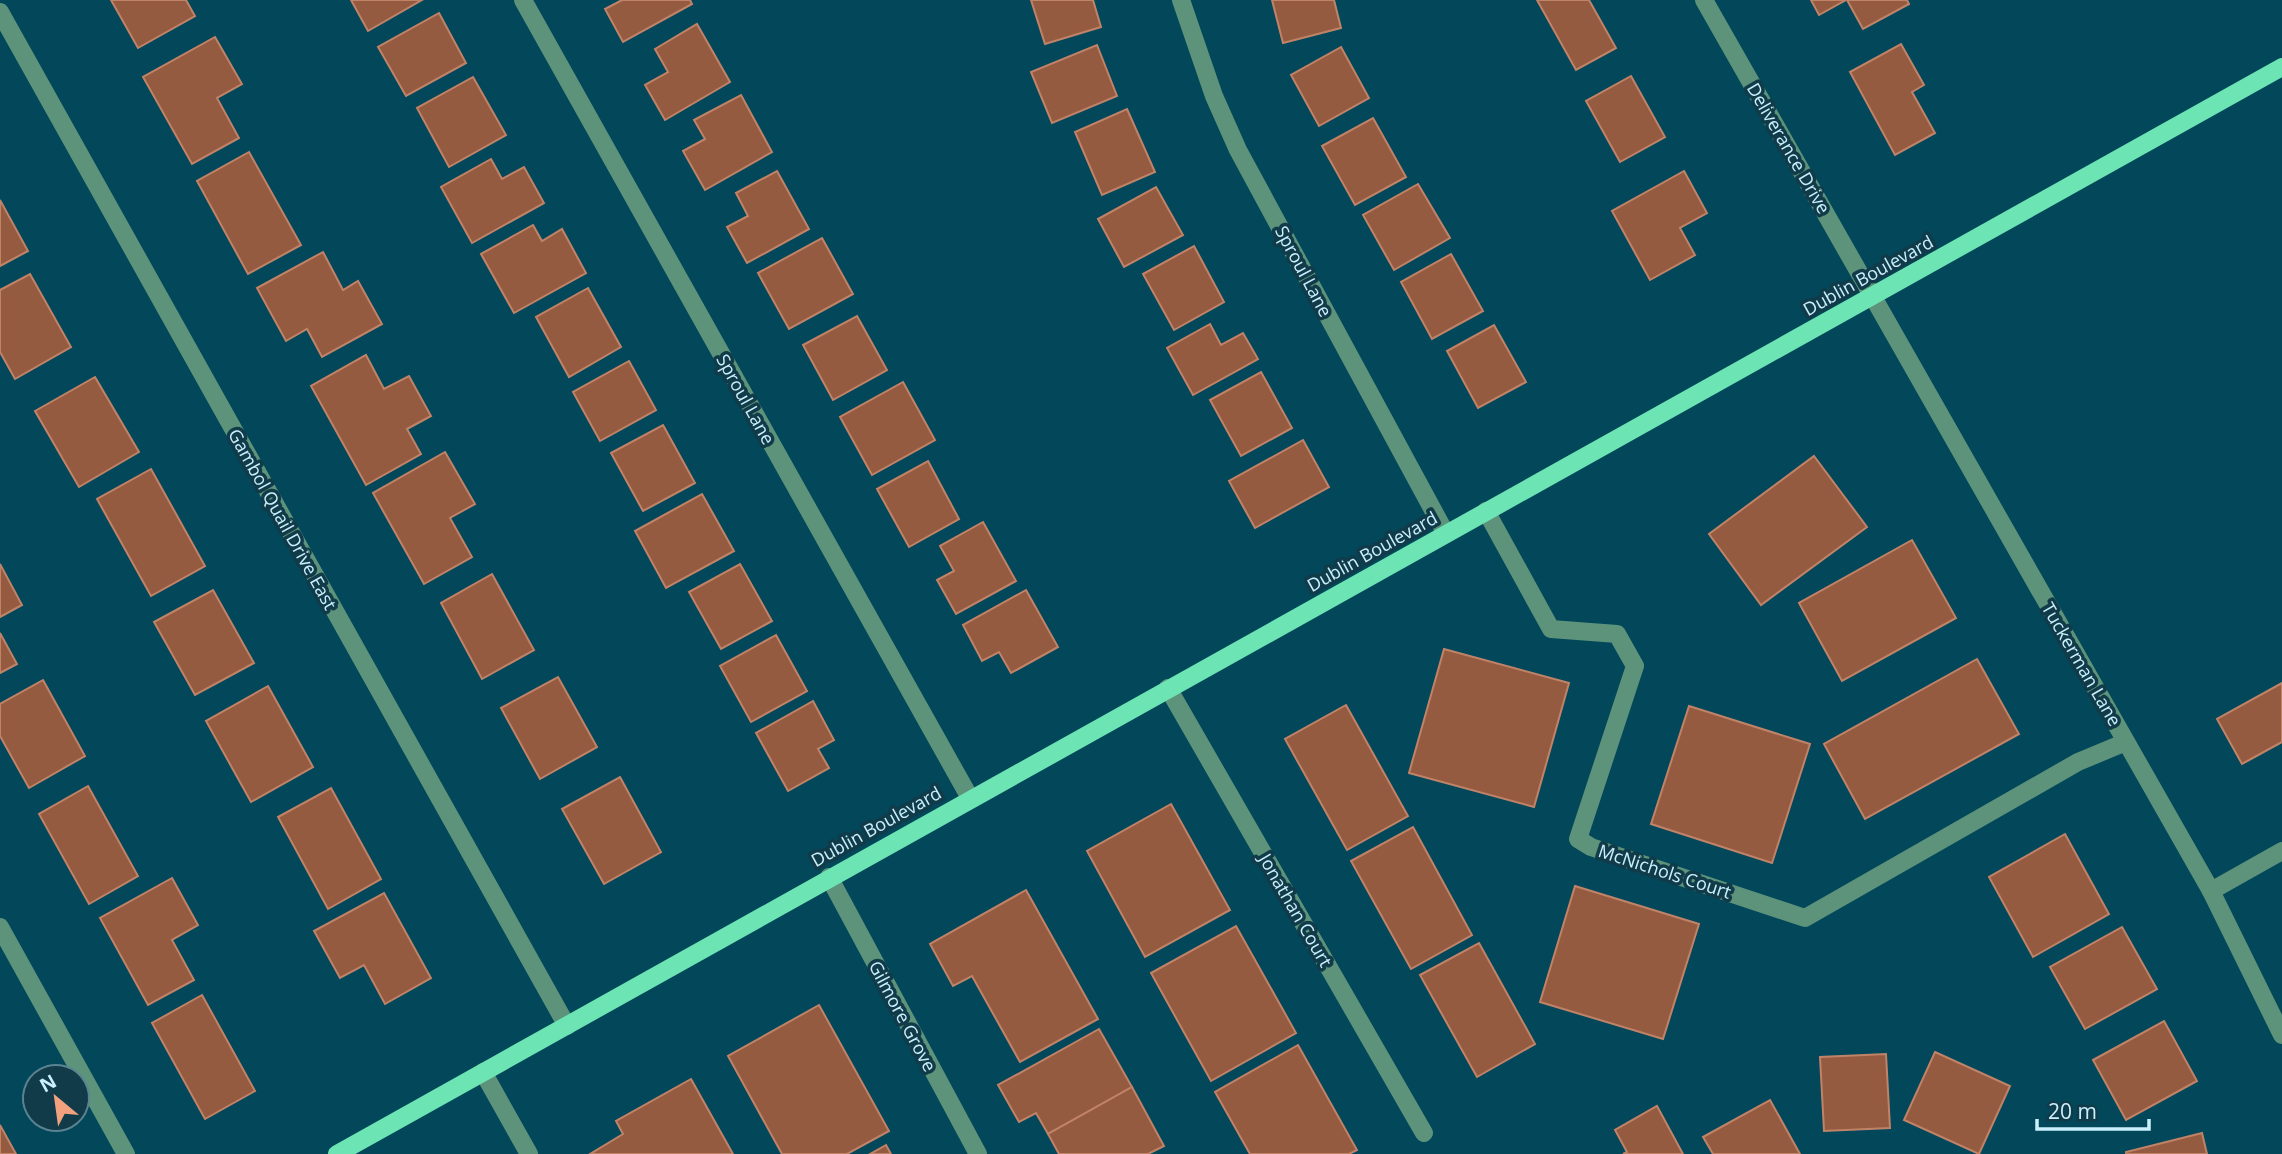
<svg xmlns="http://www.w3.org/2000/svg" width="2282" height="1154" font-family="'Open Sans',sans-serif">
  <rect width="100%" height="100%" fill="#02475a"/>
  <g fill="#955b41" stroke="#c18368" stroke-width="2">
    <path d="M 111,0 L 186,0 L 195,16 L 138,48 Z"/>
    <path d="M 351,0 L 422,0 L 368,31 Z"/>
    <path d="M 622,0 L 690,0 L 692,4 L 623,42 L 605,9 Z"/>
    <path d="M 1031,0 L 1093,0 L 1101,27 L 1045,44 Z"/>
    <path d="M 1272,0 L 1334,0 L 1341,28 L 1283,43 Z"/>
    <path d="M 1537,0 L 1589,0 L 1616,48 L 1576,70 Z"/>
    <path d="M 1811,0 L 1846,0 L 1819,15 Z"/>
    <path d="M 1847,0 L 1907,0 L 1909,4 L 1863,29 Z"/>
    <path d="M 439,13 L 466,63 L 406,96 L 378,47 Z"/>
    <path d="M 697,24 L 730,82 L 665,120 L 645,85 L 668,72 L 655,49 Z"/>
    <path d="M 215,37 L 242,84 L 217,98 L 239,138 L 192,164 L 143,77 Z"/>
    <path d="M 1901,44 L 1924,85 L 1912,92 L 1935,133 L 1895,155 L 1850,72 Z"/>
    <path d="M 1097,45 L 1117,96 L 1052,123 L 1031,72 Z"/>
    <path d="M 1341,47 L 1369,98 L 1319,126 L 1291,75 Z"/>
    <path d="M 1631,76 L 1665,137 L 1620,162 L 1586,101 Z"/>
    <path d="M 473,77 L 506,135 L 449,167 L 417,108 Z"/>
    <path d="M 741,95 L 772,152 L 705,190 L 683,151 L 705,139 L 694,120 Z"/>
    <path d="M 1127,109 L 1155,172 L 1102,195 L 1075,132 Z"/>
    <path d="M 1373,118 L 1406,177 L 1355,205 L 1322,146 Z"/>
    <path d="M 249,152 L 301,245 L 248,274 L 197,181 Z"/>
    <path d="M 491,159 L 502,179 L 524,167 L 544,203 L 472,243 L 441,187 Z"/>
    <path d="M 777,171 L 809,229 L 747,263 L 727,227 L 748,216 L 736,193 Z"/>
    <path d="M 1684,171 L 1707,213 L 1680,228 L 1695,255 L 1650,280 L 1612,211 Z"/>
    <path d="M 1418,184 L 1450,238 L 1394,270 L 1363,215 Z"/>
    <path d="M 1156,187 L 1183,235 L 1124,267 L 1098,219 Z"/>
    <path d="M 0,200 L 28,251 L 0,266 Z"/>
    <path d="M 533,225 L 542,241 L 562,229 L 586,273 L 514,313 L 481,254 Z"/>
    <path d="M 822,238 L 853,294 L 789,329 L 758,273 Z"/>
    <path d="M 1194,246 L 1224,302 L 1174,330 L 1143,274 Z"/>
    <path d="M 323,252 L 343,290 L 358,281 L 382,324 L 322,357 L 307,329 L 286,341 L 257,288 Z"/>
    <path d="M 1451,254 L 1483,311 L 1432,339 L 1401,282 Z"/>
    <path d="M 30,274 L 71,347 L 15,379 L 0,352 L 0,290 Z"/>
    <path d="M 588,288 L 621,347 L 569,377 L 536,317 Z"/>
    <path d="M 857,316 L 887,370 L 833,400 L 803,345 Z"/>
    <path d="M 1210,324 L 1221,345 L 1243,333 L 1258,359 L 1193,395 L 1167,348 Z"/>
    <path d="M 1494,325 L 1526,382 L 1478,408 L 1447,351 Z"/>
    <path d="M 366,355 L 384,389 L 409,376 L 431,416 L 407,429 L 421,454 L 366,485 L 311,386 Z"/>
    <path d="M 629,361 L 656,410 L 600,441 L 573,392 Z"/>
    <path d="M 1261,372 L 1292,428 L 1241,456 L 1210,400 Z"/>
    <path d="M 95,377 L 139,452 L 79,487 L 35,411 Z"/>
    <path d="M 903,382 L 935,440 L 872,475 L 840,417 Z"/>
    <path d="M 663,425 L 695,483 L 643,511 L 611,453 Z"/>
    <path d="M 1303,440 L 1329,487 L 1255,528 L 1229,481 Z"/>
    <path d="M 445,452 L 475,504 L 450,518 L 472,557 L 424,584 L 373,493 Z"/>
    <path d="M 1814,456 L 1867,527 L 1761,605 L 1709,534 Z"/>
    <path d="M 928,461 L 959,519 L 909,547 L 877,489 Z"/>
    <path d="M 151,469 L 205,566 L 151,596 L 97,499 Z"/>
    <path d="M 702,494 L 734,551 L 666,588 L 635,531 Z"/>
    <path d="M 983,522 L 1016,581 L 956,614 L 937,580 L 954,571 L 940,546 Z"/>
    <path d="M 1912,540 L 1956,618 L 1842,681 L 1799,603 Z"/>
    <path d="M 0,564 L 22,605 L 0,617 Z"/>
    <path d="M 740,564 L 772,621 L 721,649 L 689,592 Z"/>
    <path d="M 492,574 L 534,650 L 482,679 L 441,603 Z"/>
    <path d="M 213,590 L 254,663 L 195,695 L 154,622 Z"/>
    <path d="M 1026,590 L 1058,647 L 1011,673 L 999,652 L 982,661 L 963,625 Z"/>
    <path d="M 0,633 L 17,664 L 0,673 Z"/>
    <path d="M 776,635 L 807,691 L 751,722 L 720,666 Z"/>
    <path d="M 1444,649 L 1569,683 L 1534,807 L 1409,773 Z"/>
    <path d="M 1977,659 L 2019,734 L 1865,819 L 1824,744 Z"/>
    <path d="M 558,677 L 597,747 L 540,779 L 501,708 Z"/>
    <path d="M 43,680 L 85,756 L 29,788 L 0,736 L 0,704 Z"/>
    <path d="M 2282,683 L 2282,742 L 2242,764 L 2217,719 Z"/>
    <path d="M 268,686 L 313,767 L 251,802 L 206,721 Z"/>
    <path d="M 813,701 L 834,740 L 818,749 L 829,768 L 788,791 L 756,733 Z"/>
    <path d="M 1346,705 L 1408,816 L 1347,850 L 1285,739 Z"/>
    <path d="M 1689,706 L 1810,744 L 1772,863 L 1651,824 Z"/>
    <path d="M 620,777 L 661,852 L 604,884 L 562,809 Z"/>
    <path d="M 88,786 L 138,876 L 89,904 L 39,814 Z"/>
    <path d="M 331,788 L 381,879 L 328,909 L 278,817 Z"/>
    <path d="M 1171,804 L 1230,910 L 1145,957 L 1087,851 Z"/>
    <path d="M 1413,827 L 1472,935 L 1411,969 L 1351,861 Z"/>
    <path d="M 2065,834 L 2109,914 L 2033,957 L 1989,877 Z"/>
    <path d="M 172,878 L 198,925 L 172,940 L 194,980 L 148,1005 L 100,918 Z"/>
    <path d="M 1575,886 L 1699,924 L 1663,1039 L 1540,1002 Z"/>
    <path d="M 1026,890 L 1098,1019 L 1020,1062 L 972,976 L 953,986 L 930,944 Z"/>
    <path d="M 384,893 L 431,978 L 385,1004 L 364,965 L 340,978 L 314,931 Z"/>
    <path d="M 1236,926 L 1296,1033 L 1211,1081 L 1151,973 Z"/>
    <path d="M 2122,927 L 2157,989 L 2085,1029 L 2050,967 Z"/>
    <path d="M 1479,943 L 1535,1044 L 1477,1077 L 1420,975 Z"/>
    <path d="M 202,995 L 255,1091 L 205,1119 L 152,1023 Z"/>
    <path d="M 819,1005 L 889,1131 L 847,1154 L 782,1154 L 728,1056 Z"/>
    <path d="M 2164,1021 L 2197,1081 L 2126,1120 L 2093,1060 Z"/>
    <path d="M 1099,1029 L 1132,1087 L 1048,1134 L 1036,1113 L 1019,1122 L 998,1085 Z"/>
    <path d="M 1298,1045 L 1357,1150 L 1349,1154 L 1250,1154 L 1215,1092 Z"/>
    <path d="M 1935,1052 L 2010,1086 L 1979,1154 L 1904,1120 Z"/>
    <path d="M 1886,1054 L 1890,1128 L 1824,1131 L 1820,1057 Z"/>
    <path d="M 691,1079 L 733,1154 L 590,1154 L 623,1134 L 616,1121 Z"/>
    <path d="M 1132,1087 L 1164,1146 L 1148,1154 L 1059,1154 L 1048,1134 Z"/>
    <path d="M 1770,1100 L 1800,1154 L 1713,1154 L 1703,1137 Z"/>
    <path d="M 1657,1106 L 1683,1154 L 1623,1154 L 1627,1152 L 1615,1130 Z"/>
    <path d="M 0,1125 L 16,1154 L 0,1154 Z"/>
    <path d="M 2202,1133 L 2207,1154 L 2126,1154 L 2126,1152 Z"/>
    <path d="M 886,1145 L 891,1154 L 870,1154 Z"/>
  </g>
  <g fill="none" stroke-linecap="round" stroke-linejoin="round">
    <g stroke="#5d937a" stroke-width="18">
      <path d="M 523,0 L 970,798"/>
      <path d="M 1181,0 L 1214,96 L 1238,150 L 1446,534"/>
      <path d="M 1704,0 L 2211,891 L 2282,1035"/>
      <path d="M 0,12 L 567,1026"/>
      <path d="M 1486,511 L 1551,629 L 1617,634 L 1635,666 L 1578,839 L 1591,847 L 1805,918 L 2078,762 L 2126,742"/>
      <path d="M 1168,688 L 1424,1133"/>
      <path d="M 829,877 L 978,1154"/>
      <path d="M 2211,891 L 2282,851"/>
      <path d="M 0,927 L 126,1154"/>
      <path d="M 483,1072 L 529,1154"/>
    </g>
    <path stroke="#6de4b3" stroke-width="18" d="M 337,1154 L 2282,67"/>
  </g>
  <g text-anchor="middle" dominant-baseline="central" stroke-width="7" stroke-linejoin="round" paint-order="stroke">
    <g font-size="18" fill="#caeffd" stroke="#113b49">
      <text transform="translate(1789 148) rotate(60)">Deliverance Drive</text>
      <text transform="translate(1304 271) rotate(62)">Sproul Lane</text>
      <text transform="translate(1868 275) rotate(-29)">Dublin Boulevard</text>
      <text transform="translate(746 399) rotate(61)">Sproul Lane</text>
      <text transform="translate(283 519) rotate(61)">Gambol Quail Drive East</text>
      <text transform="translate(1372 551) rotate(-29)">Dublin Boulevard</text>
      <text transform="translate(2082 664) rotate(60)">Tuckerman Lane</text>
      <text transform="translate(876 826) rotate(-29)">Dublin Boulevard</text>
      <text transform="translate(1665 871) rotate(18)">McNichols Court</text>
      <text transform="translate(1296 910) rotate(60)">Jonathan Court</text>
      <text transform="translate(903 1016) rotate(62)">Gilmore Grove</text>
    </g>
  </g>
  <g transform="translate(56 1098) rotate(331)"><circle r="33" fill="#113b49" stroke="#5b8391" stroke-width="2"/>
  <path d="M0-5L12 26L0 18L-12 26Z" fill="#f2a17e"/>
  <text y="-10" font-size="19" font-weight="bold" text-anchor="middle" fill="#caeffd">N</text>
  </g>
  <path d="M2037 1119v10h112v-10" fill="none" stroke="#caeffd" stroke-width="3.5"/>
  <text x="2048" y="1119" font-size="21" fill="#caeffd" stroke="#113b49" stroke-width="5" paint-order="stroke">20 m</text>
</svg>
